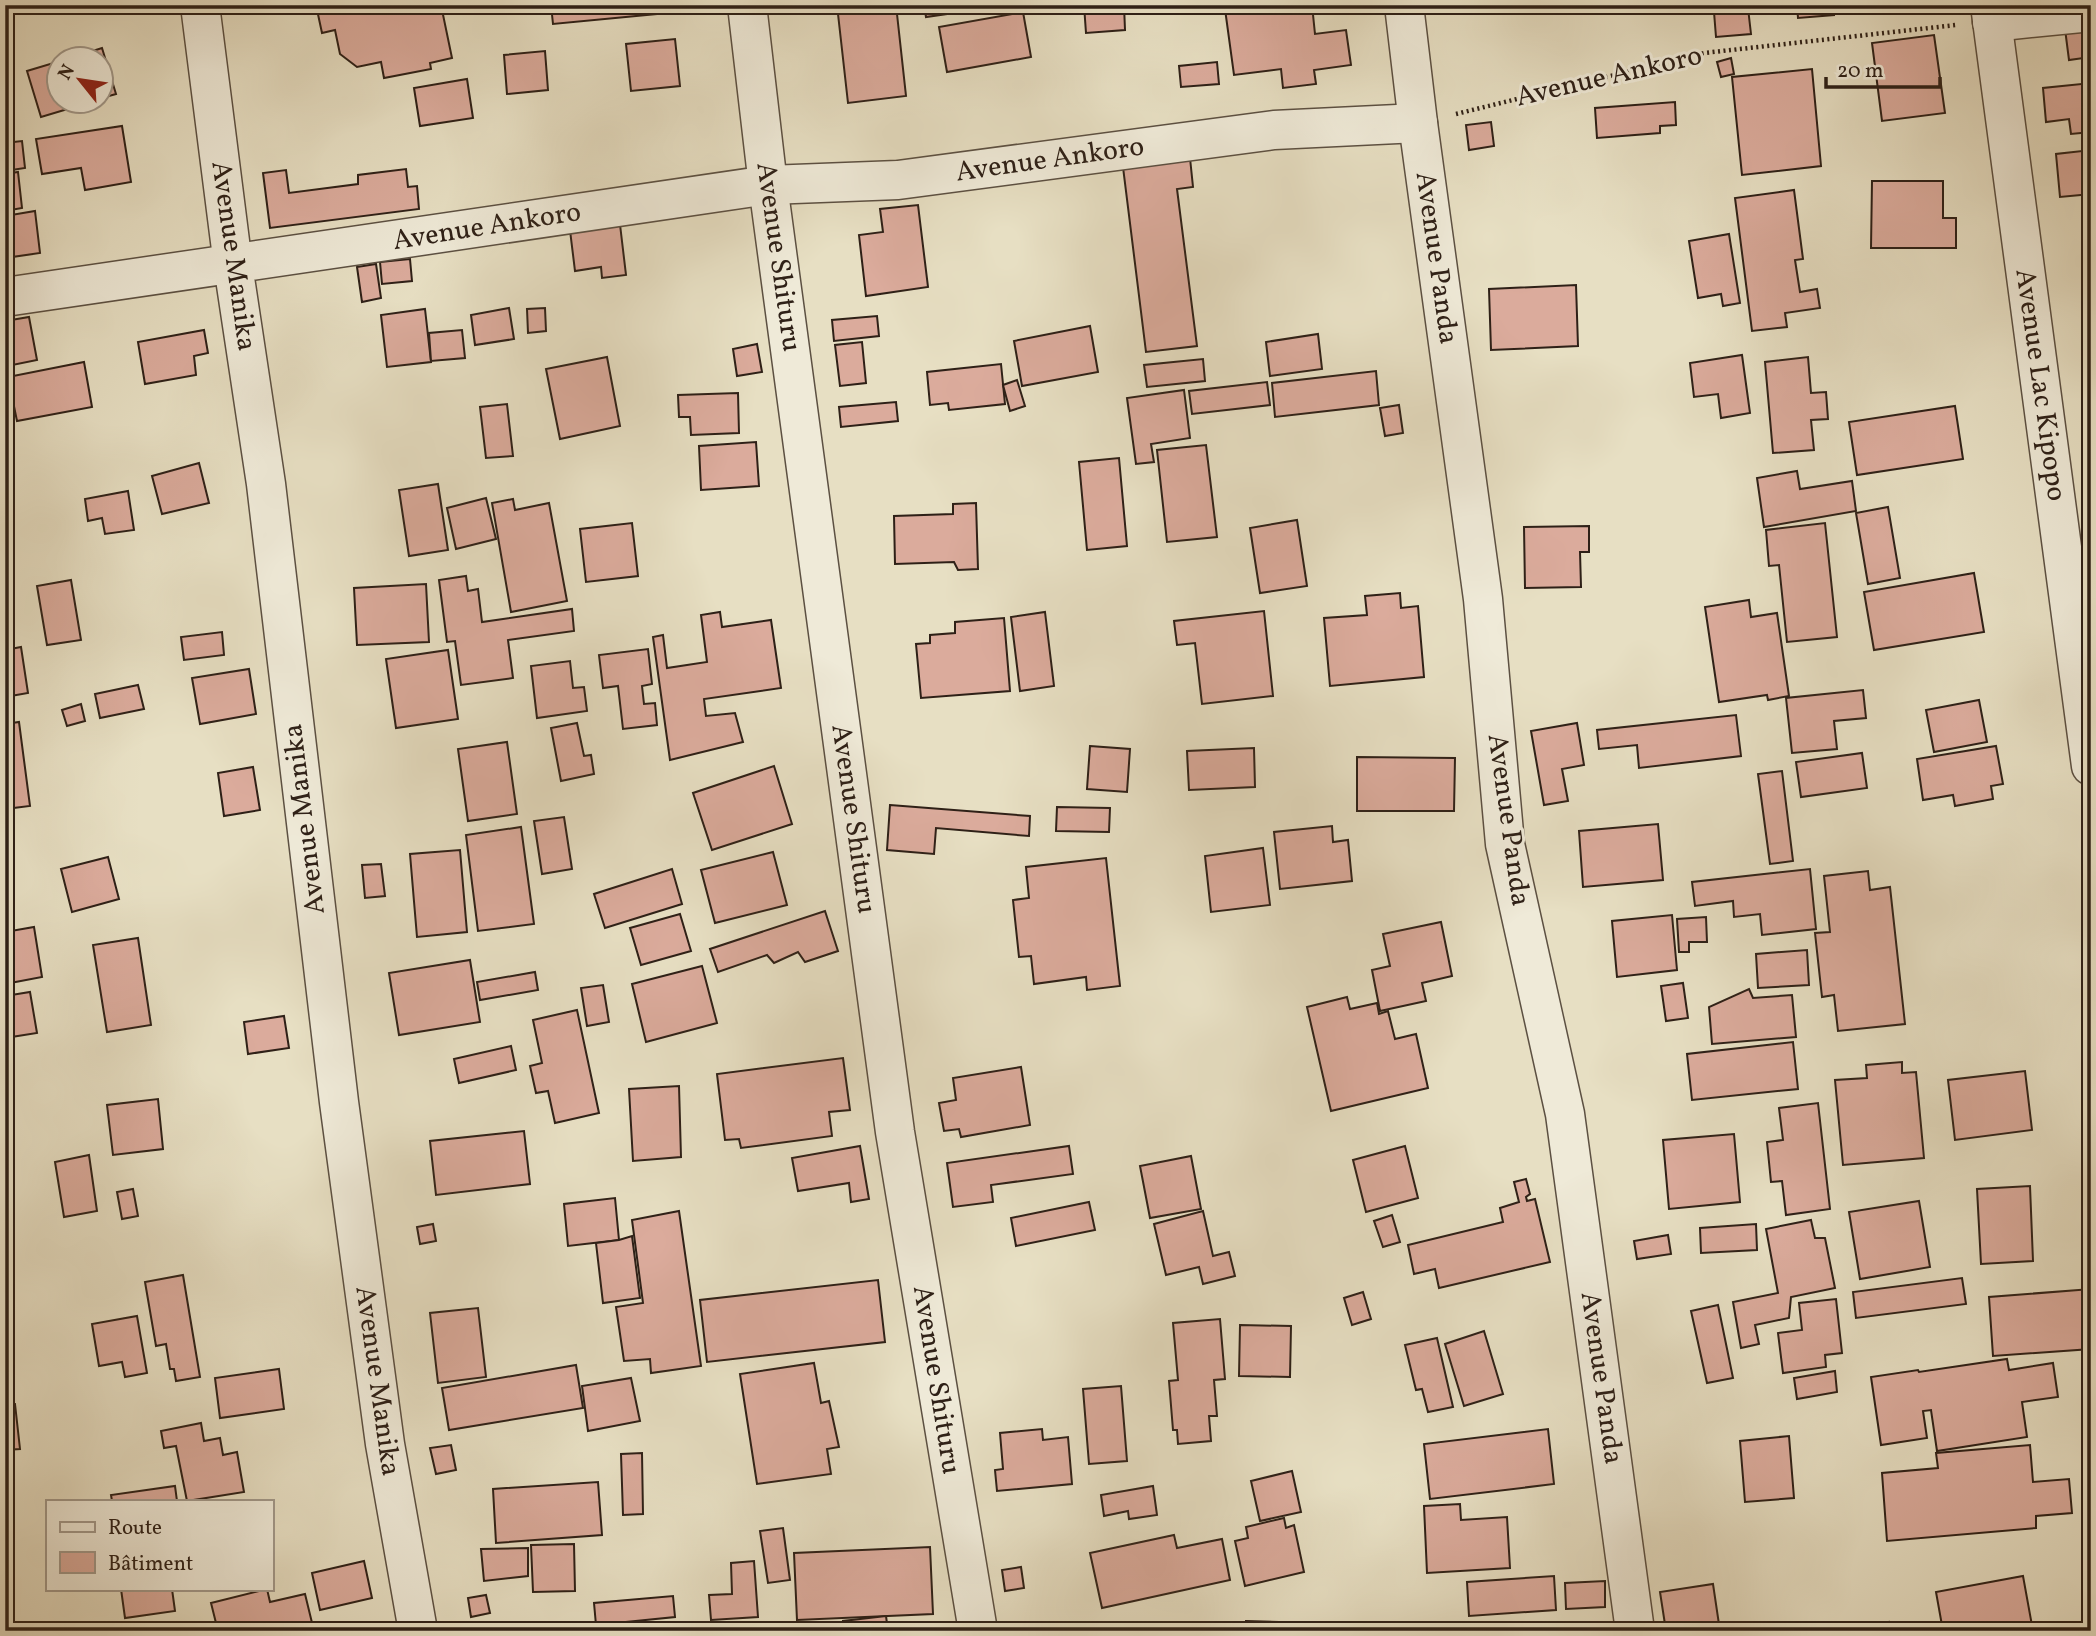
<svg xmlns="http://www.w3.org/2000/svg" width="2096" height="1636" font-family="Vollkorn,serif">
  <rect width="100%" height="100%" fill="#e7dfc3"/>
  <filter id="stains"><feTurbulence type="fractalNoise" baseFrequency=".00286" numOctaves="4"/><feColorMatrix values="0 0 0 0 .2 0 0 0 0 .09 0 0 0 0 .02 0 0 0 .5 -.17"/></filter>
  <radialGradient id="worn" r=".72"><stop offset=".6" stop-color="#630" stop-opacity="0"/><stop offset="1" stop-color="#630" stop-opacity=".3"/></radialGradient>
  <g fill="#dbab9c" stroke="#2e2017" stroke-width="2">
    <path d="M 316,5 L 441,5 L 452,58 L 430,63 L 431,69 L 384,78 L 381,62 L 357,67 L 340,54 L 335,30 L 322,33 Z"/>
    <path d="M 551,5 L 688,5 L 688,11 L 553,24 Z"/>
    <path d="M 837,5 L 896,5 L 906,96 L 848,103 Z"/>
    <path d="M 924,5 L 988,5 L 989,8 L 926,17 Z"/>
    <path d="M 1084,5 L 1124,5 L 1125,30 L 1086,33 Z"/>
    <path d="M 1252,5 L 1312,5 L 1315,34 L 1346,30 L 1351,65 L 1314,70 L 1316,84 L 1283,88 L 1281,69 L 1234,75 L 1225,9 Z"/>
    <path d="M 1797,5 L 1833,5 L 1834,15 L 1798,18 Z"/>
    <path d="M 1748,8 L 1751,34 L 1716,37 L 1714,12 Z"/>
    <path d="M 1023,12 L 1031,57 L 947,72 L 939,27 Z"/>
    <path d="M 2091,25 L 2091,57 L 2069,60 L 2065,29 Z"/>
    <path d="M 1934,35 L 1945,113 L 1882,121 L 1872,43 Z"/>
    <path d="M 675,39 L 680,86 L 631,91 L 626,44 Z"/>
    <path d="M 102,48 L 116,94 L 102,98 L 102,60 L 64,60 Z"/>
    <path d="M 545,51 L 548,90 L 507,94 L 504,55 Z"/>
    <path d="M 1731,58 L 1734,74 L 1721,77 L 1717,62 Z"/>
    <path d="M 60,61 L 60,102 L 91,102 L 41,117 L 27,71 Z"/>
    <path d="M 1217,62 L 1219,84 L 1181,87 L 1179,66 Z"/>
    <path d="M 1812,69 L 1821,166 L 1742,175 L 1732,77 Z"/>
    <path d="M 467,79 L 473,118 L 420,126 L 414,88 Z"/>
    <path d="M 2091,83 L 2091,132 L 2071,134 L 2069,119 L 2046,122 L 2043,88 Z"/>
    <path d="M 1675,102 L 1676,125 L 1660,126 L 1660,133 L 1597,138 L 1595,108 Z"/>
    <path d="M 1491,122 L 1494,146 L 1469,150 L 1466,125 Z"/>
    <path d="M 122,126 L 131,182 L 85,190 L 81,168 L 42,174 L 36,139 Z"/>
    <path d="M 22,141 L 25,168 L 5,171 L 5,143 Z"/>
    <path d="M 2091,150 L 2091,194 L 2060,197 L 2056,154 Z"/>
    <path d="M 1190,158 L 1193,187 L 1177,189 L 1197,346 L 1146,352 L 1123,167 Z"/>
    <path d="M 406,169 L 408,187 L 417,186 L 419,209 L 270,228 L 263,173 L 286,170 L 289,193 L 358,184 L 358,175 Z"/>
    <path d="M 18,172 L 22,208 L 5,211 L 5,174 Z"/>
    <path d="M 1872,181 L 1943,181 L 1943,218 L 1956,218 L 1956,248 L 1871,248 Z"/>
    <path d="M 1794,190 L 1803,259 L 1795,260 L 1800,292 L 1817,289 L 1820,308 L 1785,313 L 1787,327 L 1752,331 L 1735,198 Z"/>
    <path d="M 918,205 L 928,287 L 866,296 L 859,235 L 883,232 L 880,209 Z"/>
    <path d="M 35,211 L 40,253 L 5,258 L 5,216 Z"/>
    <path d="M 619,216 L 626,275 L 602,278 L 601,267 L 575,271 L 569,222 Z"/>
    <path d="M 1729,234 L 1740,303 L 1723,306 L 1721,294 L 1698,298 L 1689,241 Z"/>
    <path d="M 410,259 L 412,281 L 382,284 L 380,262 Z"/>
    <path d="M 376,264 L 381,298 L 362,302 L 357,267 Z"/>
    <path d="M 1576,285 L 1578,346 L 1491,350 L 1489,289 Z"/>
    <path d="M 509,308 L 514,339 L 475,345 L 471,315 Z"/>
    <path d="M 545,308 L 546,331 L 528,333 L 527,309 Z"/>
    <path d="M 425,309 L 431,362 L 387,367 L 381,315 Z"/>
    <path d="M 877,316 L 879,336 L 834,341 L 832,320 Z"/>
    <path d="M 29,317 L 37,360 L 12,365 L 12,372 L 5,373 L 5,321 Z"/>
    <path d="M 1090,326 L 1098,372 L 1022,386 L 1014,341 Z"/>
    <path d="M 204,330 L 208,353 L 194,356 L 196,375 L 145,384 L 138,342 Z"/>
    <path d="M 462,330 L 465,358 L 431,361 L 429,333 Z"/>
    <path d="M 1318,334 L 1322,369 L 1270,376 L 1266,342 Z"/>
    <path d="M 862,342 L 866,383 L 840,386 L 835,345 Z"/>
    <path d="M 757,344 L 762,372 L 737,376 L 733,349 Z"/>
    <path d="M 1742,355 L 1750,413 L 1721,418 L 1718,394 L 1694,397 L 1690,363 Z"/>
    <path d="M 607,357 L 620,426 L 560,439 L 546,369 Z"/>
    <path d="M 1808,357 L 1811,393 L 1826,392 L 1828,419 L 1811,420 L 1814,450 L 1773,453 L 1765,362 Z"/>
    <path d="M 1203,359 L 1205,381 L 1147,387 L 1144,365 Z"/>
    <path d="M 84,362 L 92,407 L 17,421 L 8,377 Z"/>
    <path d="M 1001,364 L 1005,404 L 949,410 L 948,403 L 930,405 L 927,372 Z"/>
    <path d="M 1376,371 L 1379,405 L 1275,417 L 1272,383 Z"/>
    <path d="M 1017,380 L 1025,406 L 1010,411 L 1003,385 Z"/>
    <path d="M 1267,382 L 1270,405 L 1192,414 L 1189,391 Z"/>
    <path d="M 1184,390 L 1190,438 L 1151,444 L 1154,462 L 1136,464 L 1127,398 Z"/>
    <path d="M 738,393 L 739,433 L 691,435 L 690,417 L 679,417 L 678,395 Z"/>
    <path d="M 896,402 L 898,421 L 841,427 L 839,407 Z"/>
    <path d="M 507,404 L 513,456 L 486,458 L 480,407 Z"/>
    <path d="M 1399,405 L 1403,433 L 1385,436 L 1380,408 Z"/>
    <path d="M 1955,406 L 1963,459 L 1857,475 L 1849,422 Z"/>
    <path d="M 756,442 L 759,486 L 701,490 L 699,446 Z"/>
    <path d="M 1206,445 L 1217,537 L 1167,542 L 1157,450 Z"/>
    <path d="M 1119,458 L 1127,546 L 1087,550 L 1079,462 Z"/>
    <path d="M 199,463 L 209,503 L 162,514 L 152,476 Z"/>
    <path d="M 1797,471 L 1800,489 L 1852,481 L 1856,511 L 1764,527 L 1757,478 Z"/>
    <path d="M 438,484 L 448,550 L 409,556 L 399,490 Z"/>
    <path d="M 128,491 L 134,530 L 105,534 L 102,518 L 88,521 L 85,499 Z"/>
    <path d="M 486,498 L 496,539 L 456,549 L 447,508 Z"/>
    <path d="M 513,499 L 515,510 L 549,503 L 567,601 L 511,612 L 492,503 Z"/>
    <path d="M 976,503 L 978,569 L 958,570 L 954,562 L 895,564 L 894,516 L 953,514 L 953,504 Z"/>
    <path d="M 1888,507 L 1900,578 L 1868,584 L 1856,513 Z"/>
    <path d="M 1297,520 L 1307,586 L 1260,593 L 1250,528 Z"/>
    <path d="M 632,523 L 638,576 L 586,582 L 580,529 Z"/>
    <path d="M 1825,523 L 1837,637 L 1787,642 L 1779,565 L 1769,566 L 1766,530 Z"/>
    <path d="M 1589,526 L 1589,552 L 1580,552 L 1581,587 L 1525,588 L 1524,527 Z"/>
    <path d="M 1974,573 L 1984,632 L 1874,650 L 1864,592 Z"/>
    <path d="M 466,576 L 468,591 L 478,589 L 482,622 L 572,609 L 574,631 L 508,640 L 513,678 L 461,685 L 455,641 L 447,642 L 439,580 Z"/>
    <path d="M 71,580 L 81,640 L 47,645 L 37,586 Z"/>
    <path d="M 426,584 L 429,642 L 357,645 L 354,588 Z"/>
    <path d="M 1400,593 L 1401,608 L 1418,606 L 1424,677 L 1330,686 L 1324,618 L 1367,615 L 1365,596 Z"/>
    <path d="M 1749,600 L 1751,617 L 1777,613 L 1789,696 L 1768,700 L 1767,695 L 1719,702 L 1705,607 Z"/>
    <path d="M 1264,611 L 1273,696 L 1202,704 L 1195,643 L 1177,645 L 1174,621 Z"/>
    <path d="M 720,612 L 722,627 L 771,620 L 781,688 L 704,699 L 706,716 L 735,713 L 743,742 L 670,760 L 653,637 L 663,635 L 667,668 L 707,662 L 701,615 Z"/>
    <path d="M 1045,612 L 1054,686 L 1020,691 L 1011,617 Z"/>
    <path d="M 1004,618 L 1010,691 L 921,698 L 916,644 L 930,643 L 930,635 L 955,633 L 955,622 Z"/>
    <path d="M 222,632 L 224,655 L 184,660 L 181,637 Z"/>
    <path d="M 21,647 L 28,693 L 5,697 L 5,650 Z"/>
    <path d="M 648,649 L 652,684 L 642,686 L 644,704 L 655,703 L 657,725 L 623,729 L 618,686 L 603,688 L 599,655 Z"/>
    <path d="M 448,650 L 458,719 L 396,728 L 386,659 Z"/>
    <path d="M 570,661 L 573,688 L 584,687 L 587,711 L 537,718 L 531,666 Z"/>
    <path d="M 249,669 L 256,714 L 200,724 L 192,678 Z"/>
    <path d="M 138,685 L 144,709 L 100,718 L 95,694 Z"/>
    <path d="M 1863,690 L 1866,718 L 1834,721 L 1837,749 L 1792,753 L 1786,698 Z"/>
    <path d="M 1979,700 L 1987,742 L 1934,752 L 1926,710 Z"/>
    <path d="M 81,704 L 85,721 L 67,726 L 62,710 Z"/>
    <path d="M 1736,715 L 1741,756 L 1639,768 L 1637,745 L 1599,749 L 1597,730 Z"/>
    <path d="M 19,722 L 30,806 L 5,809 L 5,724 Z"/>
    <path d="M 577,723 L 584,756 L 591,755 L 594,774 L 561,781 L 551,728 Z"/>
    <path d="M 1577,723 L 1584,765 L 1562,769 L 1568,801 L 1544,805 L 1531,731 Z"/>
    <path d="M 507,742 L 517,814 L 468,821 L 458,749 Z"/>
    <path d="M 1090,746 L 1130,749 L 1127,792 L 1087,789 Z"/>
    <path d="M 1996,746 L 2003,784 L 1991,786 L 1993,799 L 1955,806 L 1953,795 L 1923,800 L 1917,759 Z"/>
    <path d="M 1254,748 L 1255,787 L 1189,790 L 1187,751 Z"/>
    <path d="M 1862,753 L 1867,788 L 1801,797 L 1796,762 Z"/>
    <path d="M 1357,757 L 1455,758 L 1454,811 L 1357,811 Z"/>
    <path d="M 774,766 L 792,824 L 712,850 L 693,793 Z"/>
    <path d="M 253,767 L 260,810 L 224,816 L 218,773 Z"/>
    <path d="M 1782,771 L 1793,861 L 1770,864 L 1758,774 Z"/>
    <path d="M 890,805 L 1030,816 L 1029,836 L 936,828 L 934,854 L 887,850 Z"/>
    <path d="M 1057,807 L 1110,808 L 1109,832 L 1056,831 Z"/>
    <path d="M 564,817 L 572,869 L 542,874 L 534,821 Z"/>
    <path d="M 1658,824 L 1663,880 L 1583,887 L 1579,831 Z"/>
    <path d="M 1332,826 L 1333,842 L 1348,840 L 1352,881 L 1280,889 L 1274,832 Z"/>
    <path d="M 521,827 L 534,924 L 478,931 L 466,835 Z"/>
    <path d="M 1263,848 L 1270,905 L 1211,912 L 1205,856 Z"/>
    <path d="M 460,850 L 467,932 L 417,937 L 410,854 Z"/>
    <path d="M 773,852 L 787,905 L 715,923 L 701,870 Z"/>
    <path d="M 108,857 L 119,899 L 72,912 L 61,869 Z"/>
    <path d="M 1106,858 L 1120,986 L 1087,990 L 1086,977 L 1034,984 L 1031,956 L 1019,957 L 1013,900 L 1029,898 L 1026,867 Z"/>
    <path d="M 381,864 L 385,896 L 365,898 L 362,865 Z"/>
    <path d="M 672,869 L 682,904 L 605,928 L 594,894 Z"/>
    <path d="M 1810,869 L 1816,929 L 1762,935 L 1760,914 L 1734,917 L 1733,901 L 1695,906 L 1692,882 Z"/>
    <path d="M 1868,871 L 1870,890 L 1890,887 L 1905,1024 L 1838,1031 L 1834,995 L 1822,997 L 1815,933 L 1830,932 L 1824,876 Z"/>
    <path d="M 825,911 L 838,951 L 805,962 L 798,952 L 774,963 L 767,955 L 718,972 L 710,949 Z"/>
    <path d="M 680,914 L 691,951 L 641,965 L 630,928 Z"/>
    <path d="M 1672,915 L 1677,970 L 1617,977 L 1612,921 Z"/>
    <path d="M 1706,917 L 1707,942 L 1689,942 L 1689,952 L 1679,952 L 1677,919 Z"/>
    <path d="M 1441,922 L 1452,976 L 1422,983 L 1426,1001 L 1380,1011 L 1372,970 L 1390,966 L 1383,934 Z"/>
    <path d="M 34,927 L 42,977 L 5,984 L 5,932 Z"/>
    <path d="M 138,938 L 151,1025 L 107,1032 L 93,945 Z"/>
    <path d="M 1807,950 L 1809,985 L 1758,988 L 1756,954 Z"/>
    <path d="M 470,960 L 480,1022 L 399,1035 L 389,973 Z"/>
    <path d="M 702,966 L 717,1023 L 646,1042 L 632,984 Z"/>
    <path d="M 535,972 L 538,990 L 480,1000 L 477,982 Z"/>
    <path d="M 1683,983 L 1688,1018 L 1666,1021 L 1661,986 Z"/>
    <path d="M 603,985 L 609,1022 L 587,1026 L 581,988 Z"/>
    <path d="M 1749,989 L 1753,998 L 1792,995 L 1796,1037 L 1712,1044 L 1709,1007 Z"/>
    <path d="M 30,992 L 37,1033 L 5,1038 L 5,996 Z"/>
    <path d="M 1347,997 L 1350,1009 L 1377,1003 L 1379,1014 L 1388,1011 L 1395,1039 L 1416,1034 L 1428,1088 L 1331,1111 L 1307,1007 Z"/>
    <path d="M 577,1010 L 599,1113 L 555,1123 L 548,1091 L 536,1093 L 530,1066 L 542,1063 L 533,1020 Z"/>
    <path d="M 284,1016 L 289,1048 L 248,1054 L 244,1022 Z"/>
    <path d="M 1793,1042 L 1798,1089 L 1692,1100 L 1687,1054 Z"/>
    <path d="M 511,1046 L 516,1070 L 459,1083 L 454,1059 Z"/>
    <path d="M 843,1058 L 850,1110 L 829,1112 L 832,1136 L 741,1148 L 739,1139 L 725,1140 L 717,1074 Z"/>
    <path d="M 1902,1062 L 1902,1073 L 1916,1072 L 1924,1158 L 1843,1165 L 1835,1080 L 1867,1078 L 1866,1065 Z"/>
    <path d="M 1021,1067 L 1030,1125 L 961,1137 L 959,1129 L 944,1131 L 939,1103 L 956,1100 L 953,1078 Z"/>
    <path d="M 2025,1071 L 2032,1130 L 1955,1140 L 1948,1080 Z"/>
    <path d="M 679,1086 L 681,1157 L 633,1161 L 629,1089 Z"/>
    <path d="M 158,1099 L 163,1149 L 113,1155 L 107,1105 Z"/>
    <path d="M 1818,1103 L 1830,1209 L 1786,1215 L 1782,1181 L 1771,1182 L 1767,1142 L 1783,1140 L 1779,1108 Z"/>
    <path d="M 524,1131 L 530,1184 L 436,1195 L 430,1141 Z"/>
    <path d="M 1734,1134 L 1740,1202 L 1669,1209 L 1663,1140 Z"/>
    <path d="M 860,1146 L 869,1199 L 851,1202 L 849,1183 L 798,1191 L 792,1158 Z"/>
    <path d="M 1069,1146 L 1073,1174 L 991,1185 L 993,1202 L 953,1207 L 947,1163 Z"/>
    <path d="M 1405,1146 L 1418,1198 L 1366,1212 L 1353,1160 Z"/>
    <path d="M 89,1155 L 97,1211 L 64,1217 L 55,1162 Z"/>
    <path d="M 1191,1156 L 1201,1209 L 1150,1218 L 1140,1166 Z"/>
    <path d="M 1526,1179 L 1530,1194 L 1526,1197 L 1527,1201 L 1535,1199 L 1550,1262 L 1439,1288 L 1435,1269 L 1414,1274 L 1408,1245 L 1503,1222 L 1500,1208 L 1519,1202 L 1514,1182 Z"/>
    <path d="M 2030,1186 L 2033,1261 L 1981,1264 L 1977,1189 Z"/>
    <path d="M 133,1189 L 138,1216 L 122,1219 L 117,1192 Z"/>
    <path d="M 615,1198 L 619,1240 L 568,1246 L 564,1204 Z"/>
    <path d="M 1919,1201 L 1930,1267 L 1860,1279 L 1849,1212 Z"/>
    <path d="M 1089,1202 L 1095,1230 L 1016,1246 L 1011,1218 Z"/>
    <path d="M 679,1211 L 701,1366 L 651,1373 L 650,1359 L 624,1361 L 616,1307 L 643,1303 L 632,1220 Z"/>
    <path d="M 1203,1211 L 1213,1256 L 1229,1252 L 1235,1276 L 1203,1284 L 1199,1267 L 1166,1275 L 1154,1224 Z"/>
    <path d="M 1392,1215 L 1400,1242 L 1383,1247 L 1374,1221 Z"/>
    <path d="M 1811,1220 L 1815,1238 L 1825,1238 L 1835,1288 L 1791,1297 L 1789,1318 L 1755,1325 L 1759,1344 L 1741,1348 L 1733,1302 L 1778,1293 L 1766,1229 Z"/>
    <path d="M 433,1224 L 436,1241 L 420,1244 L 417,1227 Z"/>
    <path d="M 1756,1224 L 1757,1250 L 1701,1253 L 1700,1228 Z"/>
    <path d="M 1668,1235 L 1671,1254 L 1637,1259 L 1634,1241 Z"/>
    <path d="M 632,1236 L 640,1298 L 603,1303 L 596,1243 L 619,1240 Z"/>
    <path d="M 183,1275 L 200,1377 L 176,1381 L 174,1369 L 170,1369 L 166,1344 L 156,1346 L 145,1282 Z"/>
    <path d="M 1962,1278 L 1966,1304 L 1856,1318 L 1853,1292 Z"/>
    <path d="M 878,1280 L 885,1342 L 707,1362 L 700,1300 Z"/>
    <path d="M 2091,1289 L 2091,1349 L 1993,1356 L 1989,1297 Z"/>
    <path d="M 1363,1292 L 1371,1319 L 1352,1325 L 1344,1298 Z"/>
    <path d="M 1836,1299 L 1842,1353 L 1825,1355 L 1826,1367 L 1783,1373 L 1778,1333 L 1802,1330 L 1799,1303 Z"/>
    <path d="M 1718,1305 L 1733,1378 L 1707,1383 L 1691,1311 Z"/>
    <path d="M 478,1308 L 486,1377 L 438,1383 L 430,1313 Z"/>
    <path d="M 137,1316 L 147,1373 L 125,1377 L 122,1362 L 99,1366 L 92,1324 Z"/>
    <path d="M 1220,1319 L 1225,1379 L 1214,1380 L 1217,1416 L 1209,1416 L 1211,1441 L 1178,1444 L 1177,1430 L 1173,1430 L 1169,1381 L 1178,1380 L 1173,1323 Z"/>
    <path d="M 1240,1325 L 1291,1326 L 1290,1377 L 1239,1376 Z"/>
    <path d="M 1484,1331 L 1503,1394 L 1464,1406 L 1445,1344 Z"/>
    <path d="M 1437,1338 L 1453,1407 L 1428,1412 L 1422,1389 L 1416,1390 L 1405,1345 Z"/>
    <path d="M 2007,1359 L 2009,1370 L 2053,1363 L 2058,1397 L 2022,1402 L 2027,1437 L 1937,1451 L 1931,1410 L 1923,1411 L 1927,1438 L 1881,1445 L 1871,1377 L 1918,1370 L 1919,1372 Z"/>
    <path d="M 814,1363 L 821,1403 L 829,1401 L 839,1447 L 827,1449 L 831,1474 L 757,1484 L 740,1374 Z"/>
    <path d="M 576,1365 L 583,1408 L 449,1430 L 442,1388 Z"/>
    <path d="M 279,1369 L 284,1409 L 220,1418 L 215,1378 Z"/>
    <path d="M 1835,1371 L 1837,1392 L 1797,1399 L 1794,1378 Z"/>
    <path d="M 631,1378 L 640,1421 L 588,1431 L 582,1386 Z"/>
    <path d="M 1121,1386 L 1127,1461 L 1089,1464 L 1083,1389 Z"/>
    <path d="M 15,1404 L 20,1449 L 5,1450 L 5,1405 Z"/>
    <path d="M 201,1423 L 204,1441 L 220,1438 L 223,1455 L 237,1452 L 244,1492 L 187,1501 L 176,1446 L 164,1448 L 161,1431 Z"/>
    <path d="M 1042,1429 L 1043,1440 L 1068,1437 L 1072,1484 L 997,1491 L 995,1470 L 1003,1469 L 1000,1433 Z"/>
    <path d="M 1548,1429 L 1554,1484 L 1430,1499 L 1424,1444 Z"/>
    <path d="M 1789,1436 L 1794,1498 L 1745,1502 L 1740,1441 Z"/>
    <path d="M 451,1445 L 456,1470 L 436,1474 L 430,1448 Z"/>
    <path d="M 2030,1445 L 2033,1482 L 2069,1479 L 2072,1513 L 2036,1516 L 2036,1528 L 1887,1541 L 1882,1473 L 1938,1468 L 1936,1453 Z"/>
    <path d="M 642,1453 L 643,1514 L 623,1515 L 621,1454 Z"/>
    <path d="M 1292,1471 L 1301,1512 L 1260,1521 L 1251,1481 Z"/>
    <path d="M 598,1482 L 602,1535 L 496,1543 L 493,1489 Z"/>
    <path d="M 175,1486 L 177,1501 L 112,1501 L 111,1495 Z"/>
    <path d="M 1153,1486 L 1157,1515 L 1129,1519 L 1128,1511 L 1104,1516 L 1101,1495 Z"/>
    <path d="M 1460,1504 L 1461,1520 L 1507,1517 L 1510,1568 L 1427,1573 L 1424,1506 Z"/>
    <path d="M 1284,1518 L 1286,1528 L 1294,1525 L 1304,1572 L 1245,1586 L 1235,1541 L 1248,1538 L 1246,1527 Z"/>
    <path d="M 783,1528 L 790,1580 L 768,1583 L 760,1531 Z"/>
    <path d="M 1174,1535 L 1177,1548 L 1222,1539 L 1230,1580 L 1102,1608 L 1090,1553 Z"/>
    <path d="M 574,1544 L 575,1591 L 533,1592 L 531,1545 Z"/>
    <path d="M 930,1547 L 933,1614 L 797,1620 L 794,1553 Z"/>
    <path d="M 528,1548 L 528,1576 L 484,1581 L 481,1549 Z"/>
    <path d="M 364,1561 L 372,1598 L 320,1610 L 312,1573 Z"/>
    <path d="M 754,1561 L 758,1617 L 711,1620 L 709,1595 L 732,1594 L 731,1563 Z"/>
    <path d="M 1021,1567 L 1024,1588 L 1005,1591 L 1002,1570 Z"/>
    <path d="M 1554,1576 L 1556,1610 L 1469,1616 L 1467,1582 Z"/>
    <path d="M 2023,1576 L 2033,1631 L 1943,1631 L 1936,1592 Z"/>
    <path d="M 1605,1581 L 1605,1607 L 1566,1609 L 1565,1583 Z"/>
    <path d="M 1713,1584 L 1720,1631 L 1666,1631 L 1660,1592 Z"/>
    <path d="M 121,1589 L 172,1589 L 175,1611 L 125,1618 Z"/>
    <path d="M 267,1589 L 270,1602 L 305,1594 L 314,1631 L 218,1631 L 211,1603 Z"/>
    <path d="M 486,1595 L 490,1613 L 471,1617 L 468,1598 Z"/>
    <path d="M 673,1596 L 675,1617 L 596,1625 L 594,1603 Z"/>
    <path d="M 886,1616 L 888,1631 L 844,1631 L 843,1621 Z"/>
    <path d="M 1246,1621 L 1278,1622 L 1277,1631 L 1246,1631 Z"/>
    <path d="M 1451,1622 L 1452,1631 L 1388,1631 L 1388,1623 Z"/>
    <path d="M 1889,1622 L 1890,1631 L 1824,1631 Z"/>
    <path d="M 737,1626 L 737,1631 L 665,1631 Z"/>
  </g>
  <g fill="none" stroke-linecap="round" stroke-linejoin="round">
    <defs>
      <g id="minor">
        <path d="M 200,5 L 233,265 L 266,484 L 339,1102 L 385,1444 L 418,1631"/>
        <path d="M 747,5 L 768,185 L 895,1132 L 978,1631"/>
        <path d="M 1404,5 L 1418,123 L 1483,599 L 1505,844 L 1565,1114 L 1635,1631"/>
        <path d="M 1990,5 L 2091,766"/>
        <path d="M 1992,22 L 2091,12"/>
        <path d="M 5,297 L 768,185 L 898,180 L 1274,130 L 1418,123"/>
      </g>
    </defs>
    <use href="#minor" stroke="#5c5042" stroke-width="41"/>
    <path stroke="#2e2017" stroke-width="4.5" stroke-dasharray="2 3.5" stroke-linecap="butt" d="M 1456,114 L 1704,53 L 1956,25"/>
    <use href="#minor" stroke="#efead8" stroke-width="38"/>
  </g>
  <g text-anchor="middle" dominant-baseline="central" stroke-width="6" stroke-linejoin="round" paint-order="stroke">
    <g font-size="28" fill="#2e2017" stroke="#efead8">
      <text transform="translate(1609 77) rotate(-13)">Avenue Ankoro</text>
      <text transform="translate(1050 160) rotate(-8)">Avenue Ankoro</text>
      <text transform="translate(487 227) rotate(-9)">Avenue Ankoro</text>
      <text transform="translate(233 256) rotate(82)">Avenue Manika</text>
      <text transform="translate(778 257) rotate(82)">Avenue Shituru</text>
      <text transform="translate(1436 258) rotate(82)">Avenue Panda</text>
      <text transform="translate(2040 385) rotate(82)">Avenue Lac Kipopo</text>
      <text transform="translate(305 819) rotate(-97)">Avenue Manika</text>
      <text transform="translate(853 819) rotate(82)">Avenue Shituru</text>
      <text transform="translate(1508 820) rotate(82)">Avenue Panda</text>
      <text transform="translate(1601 1378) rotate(82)">Avenue Panda</text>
      <text transform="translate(936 1380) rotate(81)">Avenue Shituru</text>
      <text transform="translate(377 1381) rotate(82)">Avenue Manika</text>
    </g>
  </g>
  <rect width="2096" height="1636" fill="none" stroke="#e7dfc3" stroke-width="28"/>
  <rect x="7" y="7" width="2082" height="1622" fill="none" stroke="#2e2017" stroke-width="3.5"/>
  <rect x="14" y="14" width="2068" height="1608" fill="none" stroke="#2e2017" stroke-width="2"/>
  <rect x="46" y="1500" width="228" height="91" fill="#efead8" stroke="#a2998b" stroke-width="2"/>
  <rect x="60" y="1522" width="35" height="10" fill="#efead8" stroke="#a2998b" stroke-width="2"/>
  <text x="108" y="1534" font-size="21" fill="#2e2017">Route</text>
  <rect x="60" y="1552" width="35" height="21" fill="#dbab9c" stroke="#a2998b" stroke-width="2"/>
  <text x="108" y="1570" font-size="21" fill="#2e2017">Bâtiment</text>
  <g transform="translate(80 80) rotate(300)"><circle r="33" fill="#efead8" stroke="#a2998b" stroke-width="2"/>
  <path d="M0-5L12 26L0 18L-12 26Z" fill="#8f2418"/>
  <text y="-10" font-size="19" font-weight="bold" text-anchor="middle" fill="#2e2017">N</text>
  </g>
  <path d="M1826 77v10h114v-10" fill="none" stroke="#2e2017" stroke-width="3.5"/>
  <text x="1837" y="77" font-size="21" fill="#2e2017" stroke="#efead8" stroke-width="5" paint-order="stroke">20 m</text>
  <rect width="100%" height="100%" filter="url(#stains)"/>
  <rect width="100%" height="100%" fill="url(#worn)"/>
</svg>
